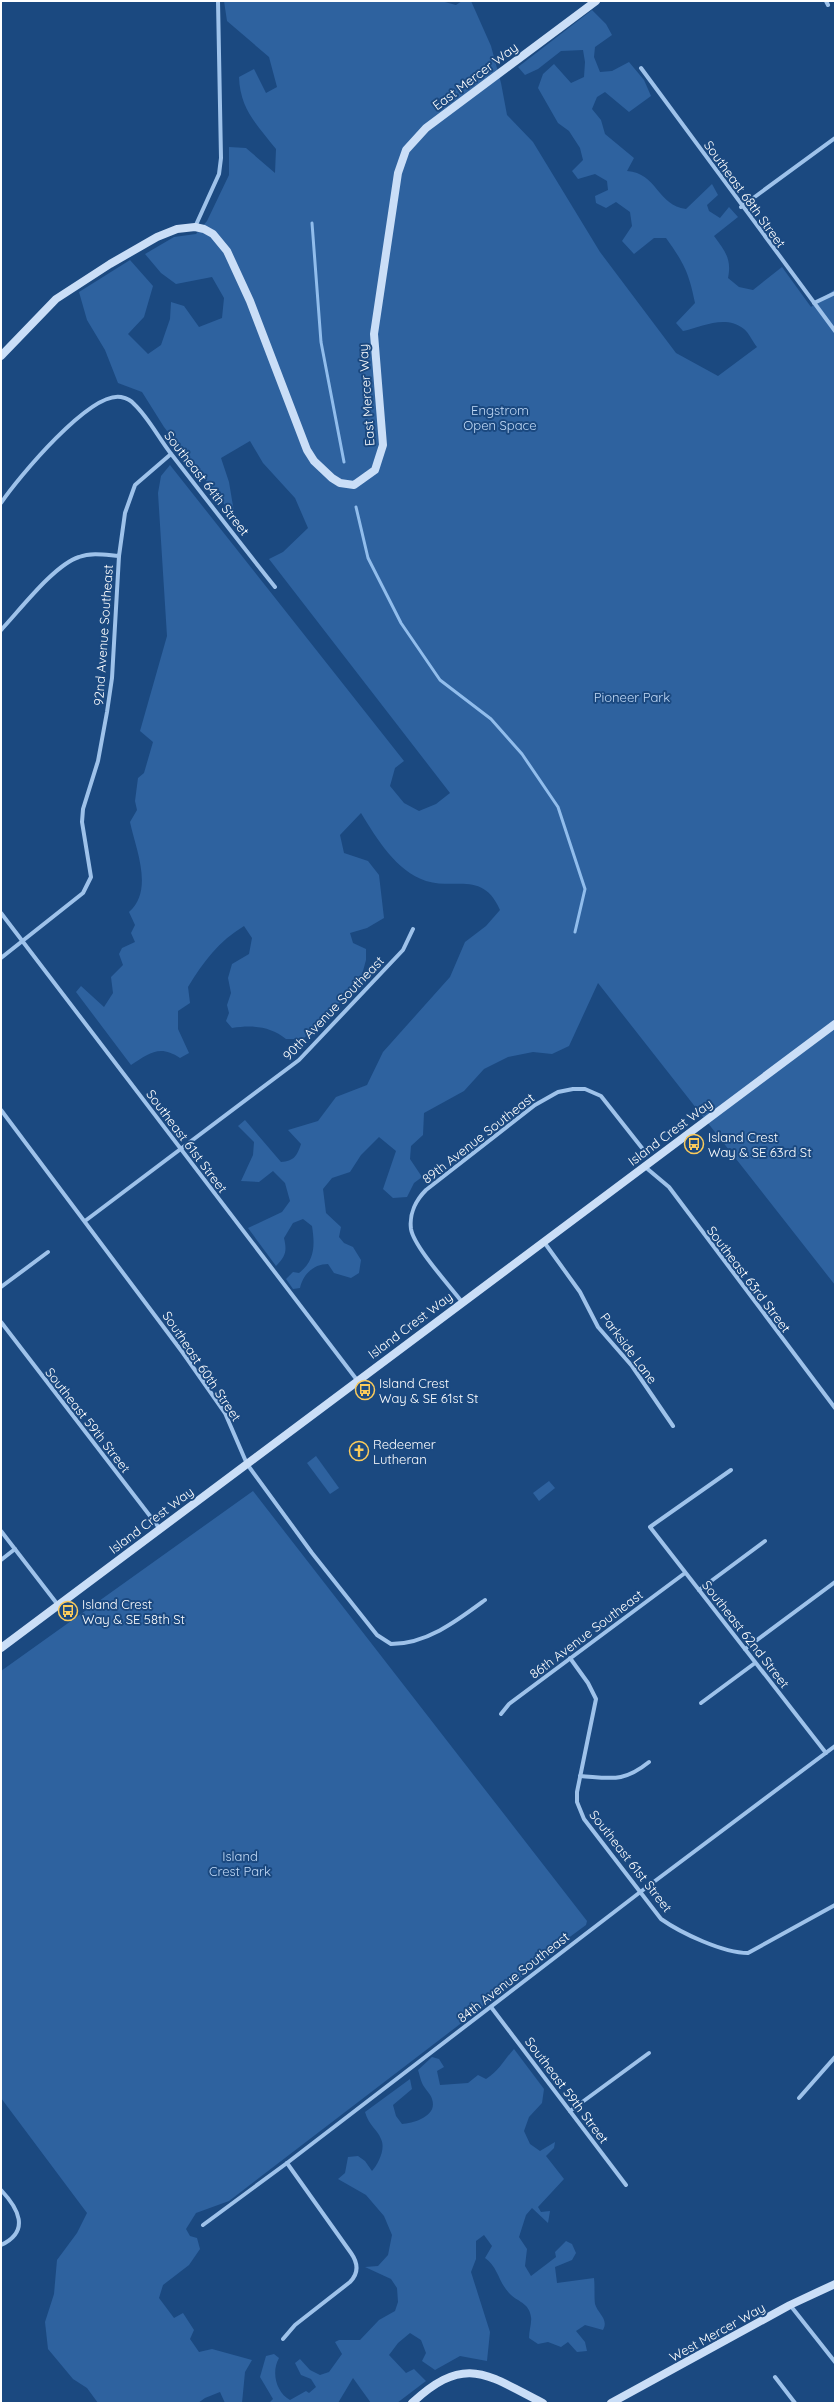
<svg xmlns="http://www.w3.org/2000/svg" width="836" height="2404" font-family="Quicksand,sans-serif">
  <rect width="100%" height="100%" fill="#1b4980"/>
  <g fill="#2e629f">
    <path d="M 224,1 L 441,1 L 456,5 L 462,1 L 471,1 L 491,46 L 501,83 L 507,115 L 533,142 L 600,252 L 676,353 L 718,376 L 757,347 C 753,342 749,333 744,329 C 725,314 702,327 683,331 L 676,323 L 695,303 C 689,273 684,263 666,238 L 654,238 L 634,254 L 622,241 L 632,226 L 630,212 L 616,202 L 606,208 L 596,203 L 595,196 L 608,190 L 607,181 L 595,174 L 578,179 L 572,171 L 583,160 L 580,148 L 569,131 L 558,123 L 538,88 L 543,74 L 554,64 L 571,83 L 584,77 L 585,62 L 583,50 L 561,51 L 538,69 L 525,75 L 518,67 L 592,10 L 606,24 L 612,35 L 595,47 L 594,57 L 600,72 L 612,71 L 629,62 L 644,80 L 651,96 L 629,112 L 605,92 L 597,97 L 592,109 L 601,120 L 605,134 L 634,158 L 627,171 C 657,173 658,206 686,209 L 712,184 L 718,195 L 707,205 L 709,211 L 720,218 L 729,207 L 738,217 L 714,236 C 725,251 732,259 728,278 L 739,287 L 753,290 L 782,267 L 811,307 L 835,289 L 835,1285 L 598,983 L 569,1046 L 552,1054 L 533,1052 L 508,1057 L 484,1069 L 464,1091 L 424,1113 L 423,1135 L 411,1146 L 410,1159 L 422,1177 L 414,1183 L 407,1197 L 393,1198 L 383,1189 L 396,1151 L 379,1137 L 361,1155 L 350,1172 L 332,1178 L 323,1189 L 326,1213 L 341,1227 L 339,1237 L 344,1243 L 353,1247 L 361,1260 L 359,1273 L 351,1278 L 334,1273 L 328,1264 C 314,1264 303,1274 300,1288 L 293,1289 L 286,1279 L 293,1272 L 299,1273 C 315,1261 315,1245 312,1226 L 303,1219 L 293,1223 L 284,1238 C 287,1251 286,1256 276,1266 L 248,1228 L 282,1212 L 290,1201 L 285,1183 L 273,1171 L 259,1182 L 241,1181 L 253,1155 L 254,1142 L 238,1126 L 245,1120 L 281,1162 C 294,1161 297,1156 301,1144 L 288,1130 L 318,1121 L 336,1097 L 367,1085 L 383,1052 L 450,977 L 465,942 L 486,926 L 500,910 C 483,871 456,890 426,881 C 396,871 377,839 361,813 L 340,835 L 344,853 L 368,861 L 379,875 L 384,918 L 367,928 L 350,933 L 353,943 L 366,949 L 366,960 L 360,982 L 303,1039 L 286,1039 C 270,1026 252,1025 232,1028 L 226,1021 L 229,1013 L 227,1005 L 231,993 L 228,978 L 232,964 L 249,954 L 252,938 L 244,926 C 219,941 203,962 188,987 L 190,1003 L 178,1011 L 178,1029 L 189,1053 L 180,1058 C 160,1044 149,1053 131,1065 L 76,992 L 81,986 L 104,1007 L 113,993 L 111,977 L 123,965 L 119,954 L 122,948 L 135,942 L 131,933 L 135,925 L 129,912 C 154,890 136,850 130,822 L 137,810 L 135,801 L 138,778 L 144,773 L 153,742 L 140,731 L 167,636 L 158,493 L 161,476 L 170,465 L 404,761 L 395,768 L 390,786 L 404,803 L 419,811 L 436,804 L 450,793 L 269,559 L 283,552 L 308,528 L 295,498 L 263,463 L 250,441 L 221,458 L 229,482 L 235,518 L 164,427 L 142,392 L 118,383 L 105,350 L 87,320 L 79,292 L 130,260 L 153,286 L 144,317 L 128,334 L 148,354 L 161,345 L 170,319 L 171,302 L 184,306 L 199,327 L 222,318 L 224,298 L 212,277 L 176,284 L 161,273 L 145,254 L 174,237 L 196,234 L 207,221 L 229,175 L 229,147 L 246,148 L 275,173 L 276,149 C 257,125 240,109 239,77 L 254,69 L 266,93 L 277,87 L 269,57 L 227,21 Z"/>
    <path d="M 316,1456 L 339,1488 L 330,1494 L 307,1463 Z"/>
    <path d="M 549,1481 L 555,1488 L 539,1501 L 533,1493 Z"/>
    <path d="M 253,1491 L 587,1921 L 586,1925 L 548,1953 L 545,1959 L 229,2201 L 196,2213 L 186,2229 L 190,2236 L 197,2238 L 200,2249 L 189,2265 L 163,2285 L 159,2298 L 174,2318 L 183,2313 L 194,2330 L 190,2339 L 199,2352 L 212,2349 L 252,2360 L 245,2372 L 242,2403 L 225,2403 L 220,2392 L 205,2398 L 198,2403 L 98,2403 L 87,2388 L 73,2379 L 48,2349 L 45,2322 L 54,2294 L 57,2260 L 77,2233 L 87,2213 L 1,2098 L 1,1671 Z"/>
    <path d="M 514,2049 L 544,2089 L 542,2103 L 529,2117 L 524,2131 L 530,2144 L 540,2151 L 555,2142 L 554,2148 L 546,2156 L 564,2179 L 538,2207 L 541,2212 L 550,2211 L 548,2223 L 532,2208 L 526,2215 L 519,2237 L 527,2249 L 525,2266 L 531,2276 L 556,2257 L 555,2252 L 566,2241 L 572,2244 L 576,2253 L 572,2260 L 555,2267 L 557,2283 L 594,2278 C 595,2286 594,2296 595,2304 C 598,2314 609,2319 603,2330 L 585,2325 L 576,2331 L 585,2342 L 587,2351 L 577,2352 L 568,2342 L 561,2347 L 548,2342 L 538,2344 L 529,2338 C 529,2331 532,2322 531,2317 C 529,2302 517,2302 509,2293 C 498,2281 498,2267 485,2258 L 492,2246 L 484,2235 L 476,2241 L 476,2259 L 471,2272 L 490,2332 L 487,2361 L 460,2356 L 435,2370 L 422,2361 L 426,2353 L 421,2340 L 410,2333 L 398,2343 L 389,2355 L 406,2373 L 414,2369 L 426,2381 L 397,2403 L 371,2403 L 353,2378 L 338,2403 L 269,2403 L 273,2399 L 260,2377 L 266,2356 L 274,2354 L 279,2358 C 271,2372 276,2392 290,2400 L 306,2391 L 309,2393 L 316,2387 L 311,2379 L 301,2375 L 295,2363 L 300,2359 L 310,2370 L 320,2375 L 329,2372 L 342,2354 L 335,2342 L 339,2340 L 360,2340 L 379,2320 L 395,2311 L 398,2302 L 397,2288 L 391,2279 L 365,2267 L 378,2266 L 388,2255 L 392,2235 L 384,2216 L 366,2195 L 338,2179 L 345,2173 L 348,2157 L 358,2156 L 365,2161 L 372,2171 C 378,2164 386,2149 381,2139 C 377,2129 369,2126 365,2112 L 410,2079 L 412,2089 L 393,2105 L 396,2116 L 402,2124 C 414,2123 438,2116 432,2099 C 431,2095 427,2091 425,2088 C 421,2083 420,2076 418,2070 L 432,2057 L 439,2059 L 444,2067 L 437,2071 L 440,2085 L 468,2083 L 478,2075 L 486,2079 C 500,2070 503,2061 514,2049 Z"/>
  </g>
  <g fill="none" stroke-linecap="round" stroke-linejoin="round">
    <g stroke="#91bdec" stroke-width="3">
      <path d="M 312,223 L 321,342 L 344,462"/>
      <path d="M 356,507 L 368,558 L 401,623 L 440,680 L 491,719 L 522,754 L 558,807 L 585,889 L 575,932"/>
    </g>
    <g stroke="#9ec2ea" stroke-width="4">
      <path d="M 826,1 L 828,5"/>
      <path d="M 641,68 L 835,331"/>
      <path d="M 741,207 L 835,138"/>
      <path d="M 195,227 L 219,174 L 221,158 L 218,1"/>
      <path d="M 814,303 L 835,293"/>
      <path d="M 1,503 C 18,478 90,391 121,397 C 126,398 131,400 134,404 C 149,418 159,439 172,455 C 206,499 240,543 275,587"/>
      <path d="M 1,630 C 20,610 54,565 79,557 C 92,552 106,555 119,556 L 125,513 L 135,485 L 171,454"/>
      <path d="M 1,913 L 357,1380"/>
      <path d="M 1,958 L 83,893 L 91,877 L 82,822 L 83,809 L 98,761 L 107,712 L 112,678 L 119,556"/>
      <path d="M 1,1110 L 183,1353 L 225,1413 L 247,1464 L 312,1553 L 377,1635 L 391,1644 C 427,1644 458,1620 485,1600"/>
      <path d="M 644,1166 L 669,1187 L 835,1408"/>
      <path d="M 85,1221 L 299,1060 L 403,950 L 413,929"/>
      <path d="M 544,1242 L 580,1292 L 598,1327 L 632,1366 L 673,1426"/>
      <path d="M 1,1287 L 48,1252"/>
      <path d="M 462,1302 C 450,1286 414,1247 411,1229 C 409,1214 416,1200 426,1190 L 535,1105 L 558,1092 L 573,1089 L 585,1089 L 601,1096 L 642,1148"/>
      <path d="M 1,1322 L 160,1529"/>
      <path d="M 731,1470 L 650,1527 L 826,1753"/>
      <path d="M 1,1531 L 58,1605"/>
      <path d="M 1,1560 L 15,1549"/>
      <path d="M 699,1590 L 765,1541"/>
      <path d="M 745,1649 L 835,1582"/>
      <path d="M 570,1658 L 588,1683 L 596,1699 L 577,1792 L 577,1802 L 584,1819 L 661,1919 C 681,1933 723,1953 748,1953 L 835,1905"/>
      <path d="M 701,1703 L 755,1663"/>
      <path d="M 501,1714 L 509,1704 L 685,1573"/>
      <path d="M 580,1776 C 611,1778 623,1783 649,1762"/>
      <path d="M 491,2007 L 626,2185"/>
      <path d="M 799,2098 L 835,2057"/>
      <path d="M 570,2111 L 649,2053"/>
      <path d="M 1,2190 C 18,2208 31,2231 1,2245"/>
      <path d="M 203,2225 L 287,2163 L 639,1893 L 835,1746"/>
      <path d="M 790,2305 L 835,2362"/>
      <path d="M 283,2339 L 295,2325 L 350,2282 C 359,2273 358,2263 351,2253 L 287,2163"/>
      <path d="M 775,2377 L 795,2403"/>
    </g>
    <g stroke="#cadef7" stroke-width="8">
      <path d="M 1,356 L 56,299 L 110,264 L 157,237 L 177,229 L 195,227 L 204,229 L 213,234 L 227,251 L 250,301 L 307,450 L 314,461 L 332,478 L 340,483 L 354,485 L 375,470 L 383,445 L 374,334 L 398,173 L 406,150 L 426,128 L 596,1"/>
      <path d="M 1,1648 L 835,1024"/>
      <path d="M 412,2403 C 466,2353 487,2375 543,2403"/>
      <path d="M 611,2403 L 790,2305 L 835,2284"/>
    </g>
  </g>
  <defs>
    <symbol id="bus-ring" viewBox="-11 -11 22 22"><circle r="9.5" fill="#1b4980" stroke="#fbcb5b" stroke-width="1.5"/><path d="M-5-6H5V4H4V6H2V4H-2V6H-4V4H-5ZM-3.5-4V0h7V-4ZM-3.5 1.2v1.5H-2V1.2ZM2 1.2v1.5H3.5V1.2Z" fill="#fbcb5b"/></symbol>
    <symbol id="church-ring" viewBox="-11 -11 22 22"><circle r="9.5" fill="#1b4980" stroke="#fbcb5b" stroke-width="1.5"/><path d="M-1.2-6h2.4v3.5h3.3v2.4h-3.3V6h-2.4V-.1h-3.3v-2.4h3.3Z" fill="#fbcb5b"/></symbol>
  </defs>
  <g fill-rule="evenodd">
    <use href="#bus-ring" x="683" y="1133" width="22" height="22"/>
    <use href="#bus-ring" x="354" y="1379" width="22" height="22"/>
    <use href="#church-ring" x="348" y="1440" width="22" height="22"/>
    <use href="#bus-ring" x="57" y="1600" width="22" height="22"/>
  </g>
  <g text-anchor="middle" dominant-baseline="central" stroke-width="4" stroke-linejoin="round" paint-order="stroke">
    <g font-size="13" fill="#fff" stroke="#1b4980">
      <text transform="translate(475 76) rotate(-37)">East Mercer Way</text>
      <text transform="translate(745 194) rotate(54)">Southeast 68th Street</text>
      <text transform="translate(366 395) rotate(-94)">East Mercer Way</text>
      <text transform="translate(207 483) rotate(52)">Southeast 64th Street</text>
      <text transform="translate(103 635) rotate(-86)">92nd Avenue Southeast</text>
      <text transform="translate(333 1008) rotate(-46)">90th Avenue Southeast</text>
      <text transform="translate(670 1132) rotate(-37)">Island Crest Way</text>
      <text transform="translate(478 1138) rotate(-38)">89th Avenue Southeast</text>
      <text transform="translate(187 1141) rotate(53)">Southeast 61st Street</text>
      <text transform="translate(749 1279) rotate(53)">Southeast 63rd Street</text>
      <text transform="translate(410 1325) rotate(-37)">Island Crest Way</text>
      <text transform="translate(629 1348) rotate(53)">Parkside Lane</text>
      <text transform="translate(202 1366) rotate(56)">Southeast 60th Street</text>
      <text transform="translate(88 1420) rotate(52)">Southeast 59th Street</text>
      <text transform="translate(151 1520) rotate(-37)">Island Crest Way</text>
      <text transform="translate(586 1634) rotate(-37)">86th Avenue Southeast</text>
      <text transform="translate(746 1634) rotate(52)">Southeast 62nd Street</text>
      <text transform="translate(631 1861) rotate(52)">Southeast 61st Street</text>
      <text transform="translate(513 1977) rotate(-38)">84th Avenue Southeast</text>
      <text transform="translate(567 2090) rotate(53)">Southeast 59th Street</text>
      <text transform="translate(717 2332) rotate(-29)">West Mercer Way</text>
    </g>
    <g font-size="13" fill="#c3dbf7" stroke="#1b4980">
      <text x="500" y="410">Engstrom<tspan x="500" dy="15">Open Space</tspan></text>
      <text x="632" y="697">Pioneer Park</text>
      <text x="240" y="1856">Island<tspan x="240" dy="15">Crest Park</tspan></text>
    </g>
    <g font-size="13" fill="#fff" stroke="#1b4980" text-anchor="start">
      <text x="708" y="1137">Island Crest<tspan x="708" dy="15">Way &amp; SE 63rd St</tspan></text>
      <text x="379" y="1383">Island Crest<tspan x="379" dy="15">Way &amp; SE 61st St</tspan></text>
      <text x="373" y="1444">Redeemer<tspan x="373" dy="15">Lutheran</tspan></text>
      <text x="82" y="1604">Island Crest<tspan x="82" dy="15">Way &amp; SE 58th St</tspan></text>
    </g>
  </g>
  <rect width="836" height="2404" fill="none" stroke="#ffffff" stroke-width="4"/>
</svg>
